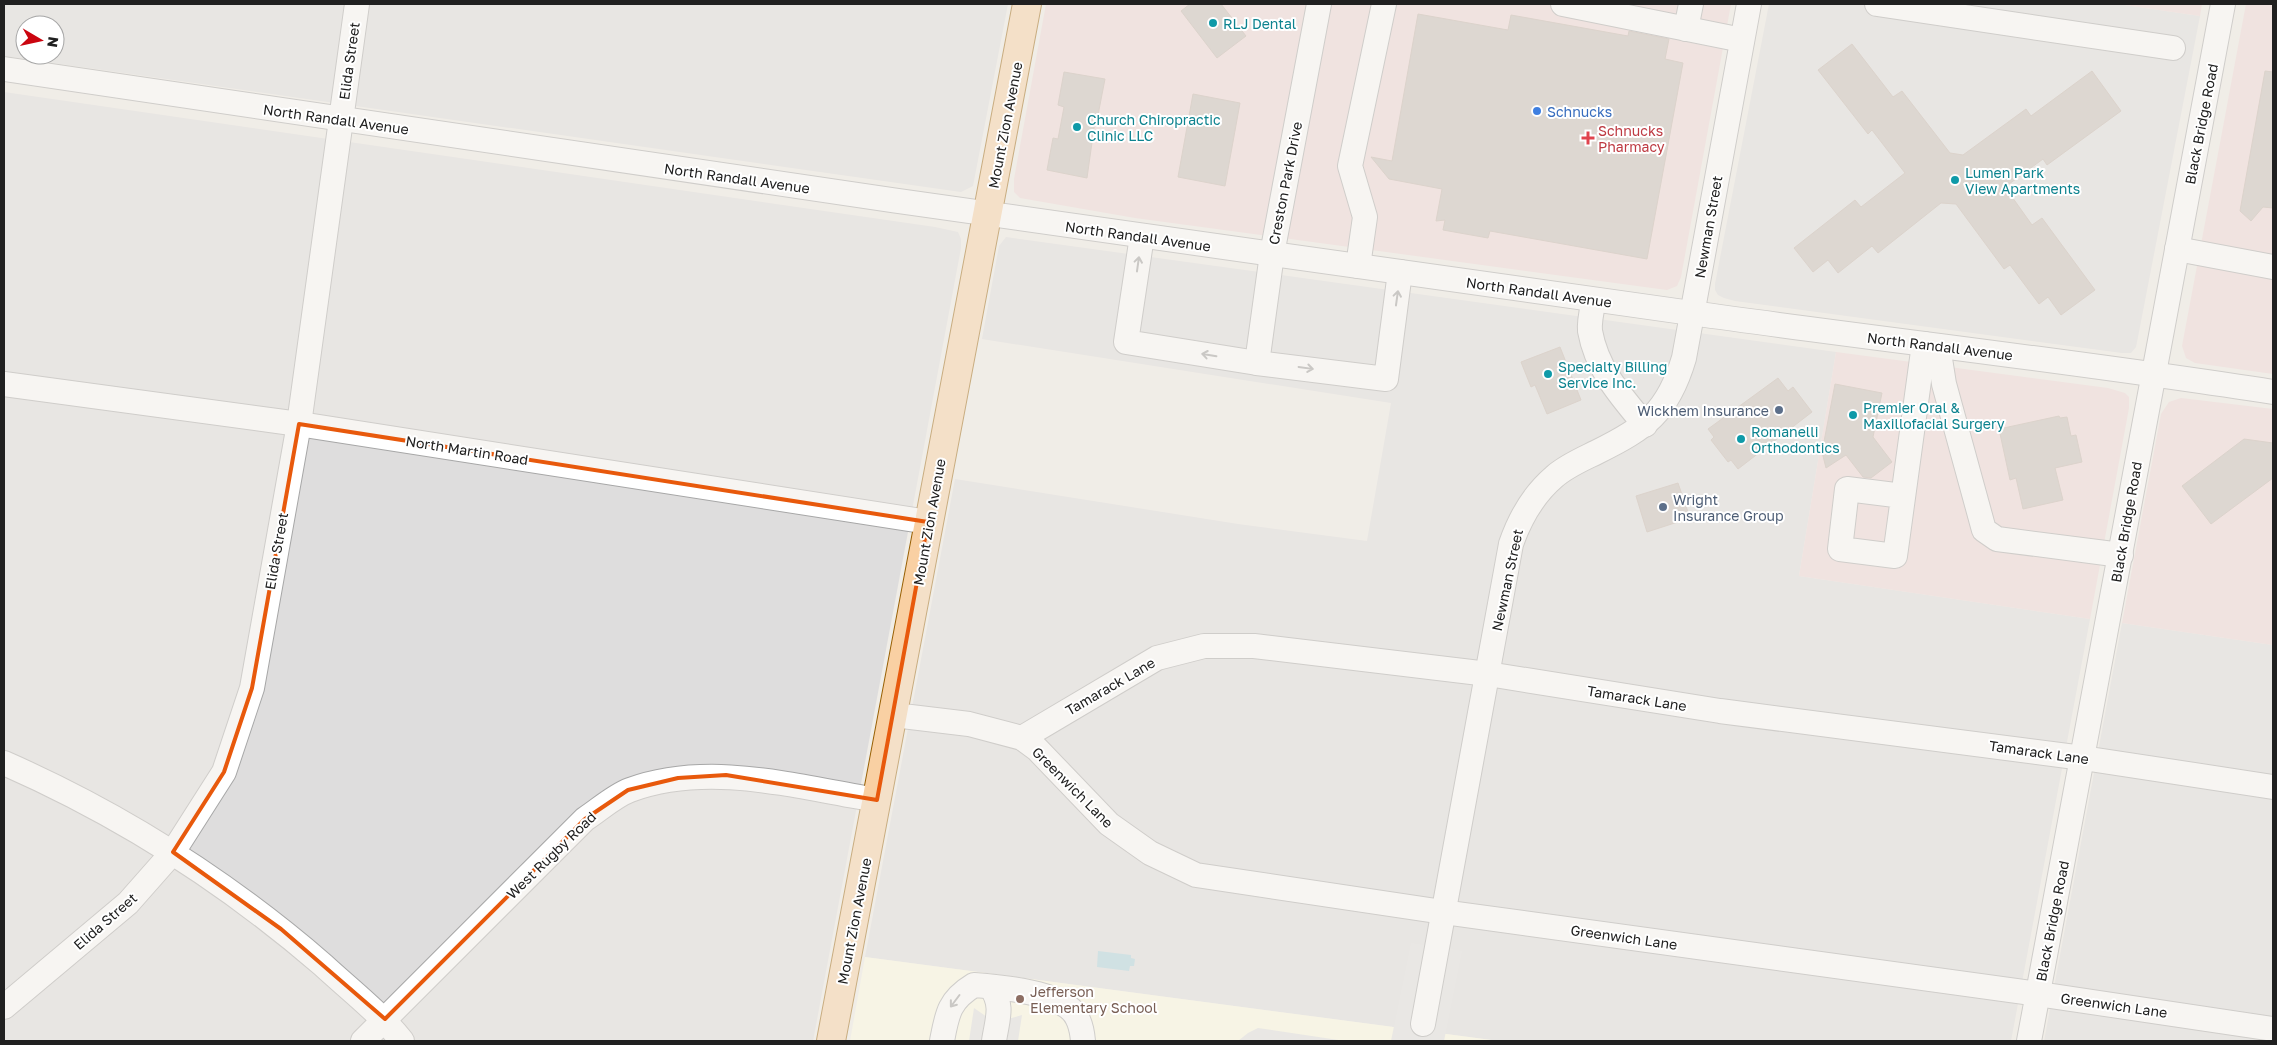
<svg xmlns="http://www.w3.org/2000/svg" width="2277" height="1045" font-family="'Golos Text',sans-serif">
  <rect width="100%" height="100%" fill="#f0ede7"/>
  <g fill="#dedddd" fill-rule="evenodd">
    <path d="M 4,4 L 1008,4 L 973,186 L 961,192 L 4,56 ZM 25,25 L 55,25 L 55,55 L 25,55 Z"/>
    <path d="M 1769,4 L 2118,4 L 2200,16 L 2138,337 L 2136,347 L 2131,353 L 2122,353 L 1735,301 L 1724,298 L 1718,295 L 1715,290 L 1715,284 Z"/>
    <path d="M 4,92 L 935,227 L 958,232 L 961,239 L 961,248 L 813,1041 L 4,1041 Z"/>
    <path d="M 1006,237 L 1836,352 L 1799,576 L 2090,619 L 2011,1041 L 1499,1041 L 865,957 L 955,479 L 1238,524 L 1367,541 L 1391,403 L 982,339 L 999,246 Z"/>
    <path d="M 2122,623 L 2273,645 L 2273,1041 L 2044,1041 Z"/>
  </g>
  <g fill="#f0d7d7">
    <path d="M 1046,4 L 1731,4 L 1681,277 L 1677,286 L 1667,290 L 1652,288 L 1135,218 L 1020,198 L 1014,192 L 1014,179 Z"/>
    <path d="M 2118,4 L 2202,4 L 2200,16 Z"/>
    <path d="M 2246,4 L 2273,4 L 2273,374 L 2195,363 L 2186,358 L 2182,346 Z"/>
    <path d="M 1836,352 L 2108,388 L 2125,393 L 2129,397 L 2129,408 L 2090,619 L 1799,576 Z"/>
    <path d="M 2181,398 L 2273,409 L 2273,645 L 2122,623 L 2161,414 L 2169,402 Z"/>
  </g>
  <path fill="#fefde2" d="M 865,957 L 1499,1041 L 850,1041 Z"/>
  <g fill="#e0e0e0">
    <path d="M 1411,943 L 1462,951 L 1444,1041 L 1391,1041 Z"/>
    <path d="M 974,1008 L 987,1017 L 1008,1019 L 1022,1015 L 1018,1041 L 969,1041 Z"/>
    <path d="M 1258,1028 L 1345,1041 L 1238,1041 L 1248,1033 Z"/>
  </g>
  <path fill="#a9d3dd" d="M 1098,951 L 1131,955 L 1131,958 L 1135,959 L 1134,966 L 1130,966 L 1129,971 L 1097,967 Z"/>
  <g fill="#c5bcb6" stroke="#c2b3a9">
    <path d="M 1190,4 L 1221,4 L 1246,36 L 1217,58 L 1181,11 Z"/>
    <path d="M 1418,14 L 1508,30 L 1511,15 L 1628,36 L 1629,31 L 1669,39 L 1665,59 L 1683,63 L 1647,259 L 1490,231 L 1488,238 L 1443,230 L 1445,220 L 1436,221 L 1442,189 L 1389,179 L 1371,157 L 1392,161 Z"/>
    <path d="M 1852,44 L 1893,97 L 1902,91 L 1950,153 L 1963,155 L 2026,109 L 2031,116 L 2092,71 L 2121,111 L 2047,165 L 2043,159 L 2005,187 L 2032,225 L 2042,218 L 2095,290 L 2061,315 L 2048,297 L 2039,304 L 2010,265 L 2004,269 L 1956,204 L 1941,203 L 1878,253 L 1872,246 L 1838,273 L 1828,260 L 1813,272 L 1794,248 L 1855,200 L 1861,207 L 1905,173 L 1872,130 L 1868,134 L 1818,70 Z"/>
    <path d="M 2265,71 L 2273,72 L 2273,208 L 2263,207 L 2251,221 L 2240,211 Z"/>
    <path d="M 1064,72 L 1105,79 L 1098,115 L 1096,114 L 1087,178 L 1047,170 L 1053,138 L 1058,139 L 1064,107 L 1058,105 Z"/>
    <path d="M 1193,94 L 1240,103 L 1225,186 L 1178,177 Z"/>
    <path d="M 1560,347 L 1581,400 L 1547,414 L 1535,385 L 1531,387 L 1521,362 Z"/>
    <path d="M 1778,378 L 1788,391 L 1793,387 L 1812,412 L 1738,469 L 1731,460 L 1728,462 L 1711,440 L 1714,437 L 1708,429 Z"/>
    <path d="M 1835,384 L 1882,393 L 1873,437 L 1892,462 L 1871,478 L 1863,477 L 1846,455 L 1826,468 L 1822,452 Z"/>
    <path d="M 2059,416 L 2060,418 L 2067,417 L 2071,436 L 2076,435 L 2082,462 L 2055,468 L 2063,500 L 2023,509 L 2016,478 L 2010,480 L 1999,429 Z"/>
    <path d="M 2244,439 L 2273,443 L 2273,478 L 2211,524 L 2182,486 Z"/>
    <path d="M 1678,483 L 1690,518 L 1647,532 L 1636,496 Z"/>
  </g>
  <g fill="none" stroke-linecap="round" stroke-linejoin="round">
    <defs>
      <g id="minor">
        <path d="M 1563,4 L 1742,40"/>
        <path d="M 1877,4 L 2173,48"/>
        <path d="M 1686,29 L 1691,4"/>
        <path d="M 4,69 C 566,153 1128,236 1691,313 C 1885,340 2080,362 2273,392"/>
        <path d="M 1142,236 L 1126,342 L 1257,363 L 1386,379 L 1400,272"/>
        <path d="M 2177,249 L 2273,267"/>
        <path d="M 1358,266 L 1365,217 L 1350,166 L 1384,4"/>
        <path d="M 1594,300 C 1592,309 1589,321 1590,331 C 1597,370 1621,396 1645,425"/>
        <path d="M 1938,346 L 1944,384 L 1984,530 L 1997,539 L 2121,555"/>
        <path d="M 1257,363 L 1272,254 L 1319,4"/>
        <path d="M 4,384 L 299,424 L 928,522"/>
        <path d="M 1903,496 L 1847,489 L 1840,549 L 1895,556 L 1924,344"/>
        <path d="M 894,715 L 969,724 L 1022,738 L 1037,749 L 1109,824 L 1150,853 L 1196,875 L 1443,912 L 2038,994 L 2273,1029"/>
        <path d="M 1022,738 L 1157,658 L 1204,646 L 1254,646 L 1488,674 L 1720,711 L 2083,758 L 2273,787"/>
        <path d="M 4,763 C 120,814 227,882 323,965 C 350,990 379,1012 402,1041"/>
        <path d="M 991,987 C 1004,1006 997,1020 994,1041"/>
        <path d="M 4,1007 L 128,903 L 173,852 L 224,772 L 252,688 L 299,424 L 357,4"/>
        <path d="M 1423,1024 L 1511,544 C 1520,518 1533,495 1554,477 C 1566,466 1583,459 1597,452 C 1646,428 1668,412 1684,358 L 1749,4"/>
        <path d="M 363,1041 L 585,819 C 599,810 614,796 630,790 C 710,761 796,787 877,800"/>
        <path d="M 942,1041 C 947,1014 949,1000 974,985 C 1000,987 1047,991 1068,1007 C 1078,1014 1082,1029 1083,1041"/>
        <path d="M 2029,1041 L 2223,4"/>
      </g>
      <path id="major" d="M 831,1041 L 1027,4"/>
    </defs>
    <use href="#minor" stroke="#a7a7a7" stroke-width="26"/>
    <use href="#major" stroke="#986004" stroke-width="30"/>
    <use href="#minor" stroke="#fff" stroke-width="24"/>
    <use href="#major" stroke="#f9d0a3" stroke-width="28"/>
  </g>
  <defs><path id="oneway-shaft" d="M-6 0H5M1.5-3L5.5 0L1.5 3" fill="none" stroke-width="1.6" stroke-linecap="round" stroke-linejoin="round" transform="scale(1.25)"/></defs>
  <g stroke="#9b9b9b">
    <use href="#oneway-shaft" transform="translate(1138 264) rotate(-82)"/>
    <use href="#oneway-shaft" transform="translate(1397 298) rotate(-82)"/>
    <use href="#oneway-shaft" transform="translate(1209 355) rotate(-171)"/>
    <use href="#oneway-shaft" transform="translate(1306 368) rotate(8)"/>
    <use href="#oneway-shaft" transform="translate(955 1001) rotate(127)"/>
  </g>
  <path d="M0 0H2277V1045H0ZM 299,424 L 928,522 L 877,800 L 726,775 L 678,778 L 628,790 L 585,819 L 385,1019 L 281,929 L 173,852 L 224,772 L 252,688 Z" fill="#f0ede7" fill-opacity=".55" fill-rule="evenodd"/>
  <path fill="none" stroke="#e8590c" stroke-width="4" stroke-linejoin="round" d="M 299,424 L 928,522 L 877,800 L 726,775 L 678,778 L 628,790 L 585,819 L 385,1019 L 281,929 L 173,852 L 224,772 L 252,688 Z"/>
  <g fill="#0f9aa8" stroke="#fff" stroke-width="2">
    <circle cx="1213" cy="23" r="5"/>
    <circle cx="1077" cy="127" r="5"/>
    <circle cx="1955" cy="180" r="5"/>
    <circle cx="1548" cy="374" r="5"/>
    <circle cx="1853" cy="415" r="5"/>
    <circle cx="1741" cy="439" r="5"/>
  </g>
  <circle fill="#3f7fe0" stroke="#fff" stroke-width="2" cx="1537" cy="111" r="5"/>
  <path fill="#e0444e" stroke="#fff" stroke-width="2" d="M1585.5 130.5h5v5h5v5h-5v5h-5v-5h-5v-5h5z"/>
  <g fill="#5c6f8a" stroke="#fff" stroke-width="2">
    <circle cx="1779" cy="410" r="5"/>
    <circle cx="1663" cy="507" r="5"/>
  </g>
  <circle fill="#8d6e63" stroke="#fff" stroke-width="2" cx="1020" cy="999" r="5"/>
  <g text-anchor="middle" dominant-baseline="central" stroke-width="4" stroke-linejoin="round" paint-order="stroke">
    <g font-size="14" fill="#0d838f" stroke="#fff" text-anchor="start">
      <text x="1223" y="23">RLJ Dental</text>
      <text x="1087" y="119">Church Chiropractic<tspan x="1087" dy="16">Clinic LLC</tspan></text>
      <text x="1965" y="172">Lumen Park<tspan x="1965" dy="16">View Apartments</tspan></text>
      <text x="1558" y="366">Specialty Billing<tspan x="1558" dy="16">Service Inc.</tspan></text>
      <text x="1863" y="407">Premier Oral &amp;<tspan x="1863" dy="16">Maxillofacial Surgery</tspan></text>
      <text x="1751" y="431">Romanelli<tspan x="1751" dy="16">Orthodontics</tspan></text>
    </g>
    <g font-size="14" fill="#202020" stroke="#fff">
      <text transform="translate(349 61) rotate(-82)">Elida Street</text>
      <text transform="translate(336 119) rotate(8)">North Randall Avenue</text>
      <text transform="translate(2201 124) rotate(-79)">Black Bridge Road</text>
      <text transform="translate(1005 125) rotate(-79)">Mount Zion Avenue</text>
      <text transform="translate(737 178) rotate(8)">North Randall Avenue</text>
      <text transform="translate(1285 183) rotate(-79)">Creston Park Drive</text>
      <text transform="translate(1708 227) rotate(-80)">Newman Street</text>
      <text transform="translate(1138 236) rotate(8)">North Randall Avenue</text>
      <text transform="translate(1539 292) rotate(8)">North Randall Avenue</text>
      <text transform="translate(1940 346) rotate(7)">North Randall Avenue</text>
      <text transform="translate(467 450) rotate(9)">North Martin Road</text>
      <text transform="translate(929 522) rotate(-80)">Mount Zion Avenue</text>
      <text transform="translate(2126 522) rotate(-80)">Black Bridge Road</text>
      <text transform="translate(276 551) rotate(-80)">Elida Street</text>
      <text transform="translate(1507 580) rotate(-78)">Newman Street</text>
      <text transform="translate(1110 686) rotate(-30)">Tamarack Lane</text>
      <text transform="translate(1637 698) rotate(9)">Tamarack Lane</text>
      <text transform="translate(2039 752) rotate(8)">Tamarack Lane</text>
      <text transform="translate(1073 787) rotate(45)">Greenwich Lane</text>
      <text transform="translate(551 855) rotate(-44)">West Rugby Road</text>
      <text transform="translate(105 921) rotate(-41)">Elida Street</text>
      <text transform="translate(854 921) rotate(-79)">Mount Zion Avenue</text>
      <text transform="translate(2052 921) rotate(-79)">Black Bridge Road</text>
      <text transform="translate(1624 937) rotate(8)">Greenwich Lane</text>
      <text transform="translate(2114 1005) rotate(8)">Greenwich Lane</text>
    </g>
    <g font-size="14" fill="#366cbe" stroke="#fff" text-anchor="start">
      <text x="1547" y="111">Schnucks</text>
    </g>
    <g font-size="14" fill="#be3a42" stroke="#fff" text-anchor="start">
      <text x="1598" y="130">Schnucks<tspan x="1598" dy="16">Pharmacy</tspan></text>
    </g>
    <g font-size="14" fill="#4e5e75" stroke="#fff" text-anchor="end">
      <text x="1769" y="410">Wickhem Insurance</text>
      <text x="1673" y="499" text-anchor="start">Wright<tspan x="1673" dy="16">Insurance Group</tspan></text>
    </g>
    <g font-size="14" fill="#785e54" stroke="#fff" text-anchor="start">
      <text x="1030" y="991">Jefferson<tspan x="1030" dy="16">Elementary School</tspan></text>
    </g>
  </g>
  <rect width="2277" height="1045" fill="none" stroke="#202020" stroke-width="10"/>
  <g transform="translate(40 40) rotate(99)"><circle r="24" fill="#ffffff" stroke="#a6a6a6"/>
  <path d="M0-4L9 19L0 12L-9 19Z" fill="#cb050f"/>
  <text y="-8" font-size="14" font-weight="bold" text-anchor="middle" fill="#202020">N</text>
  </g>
</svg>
